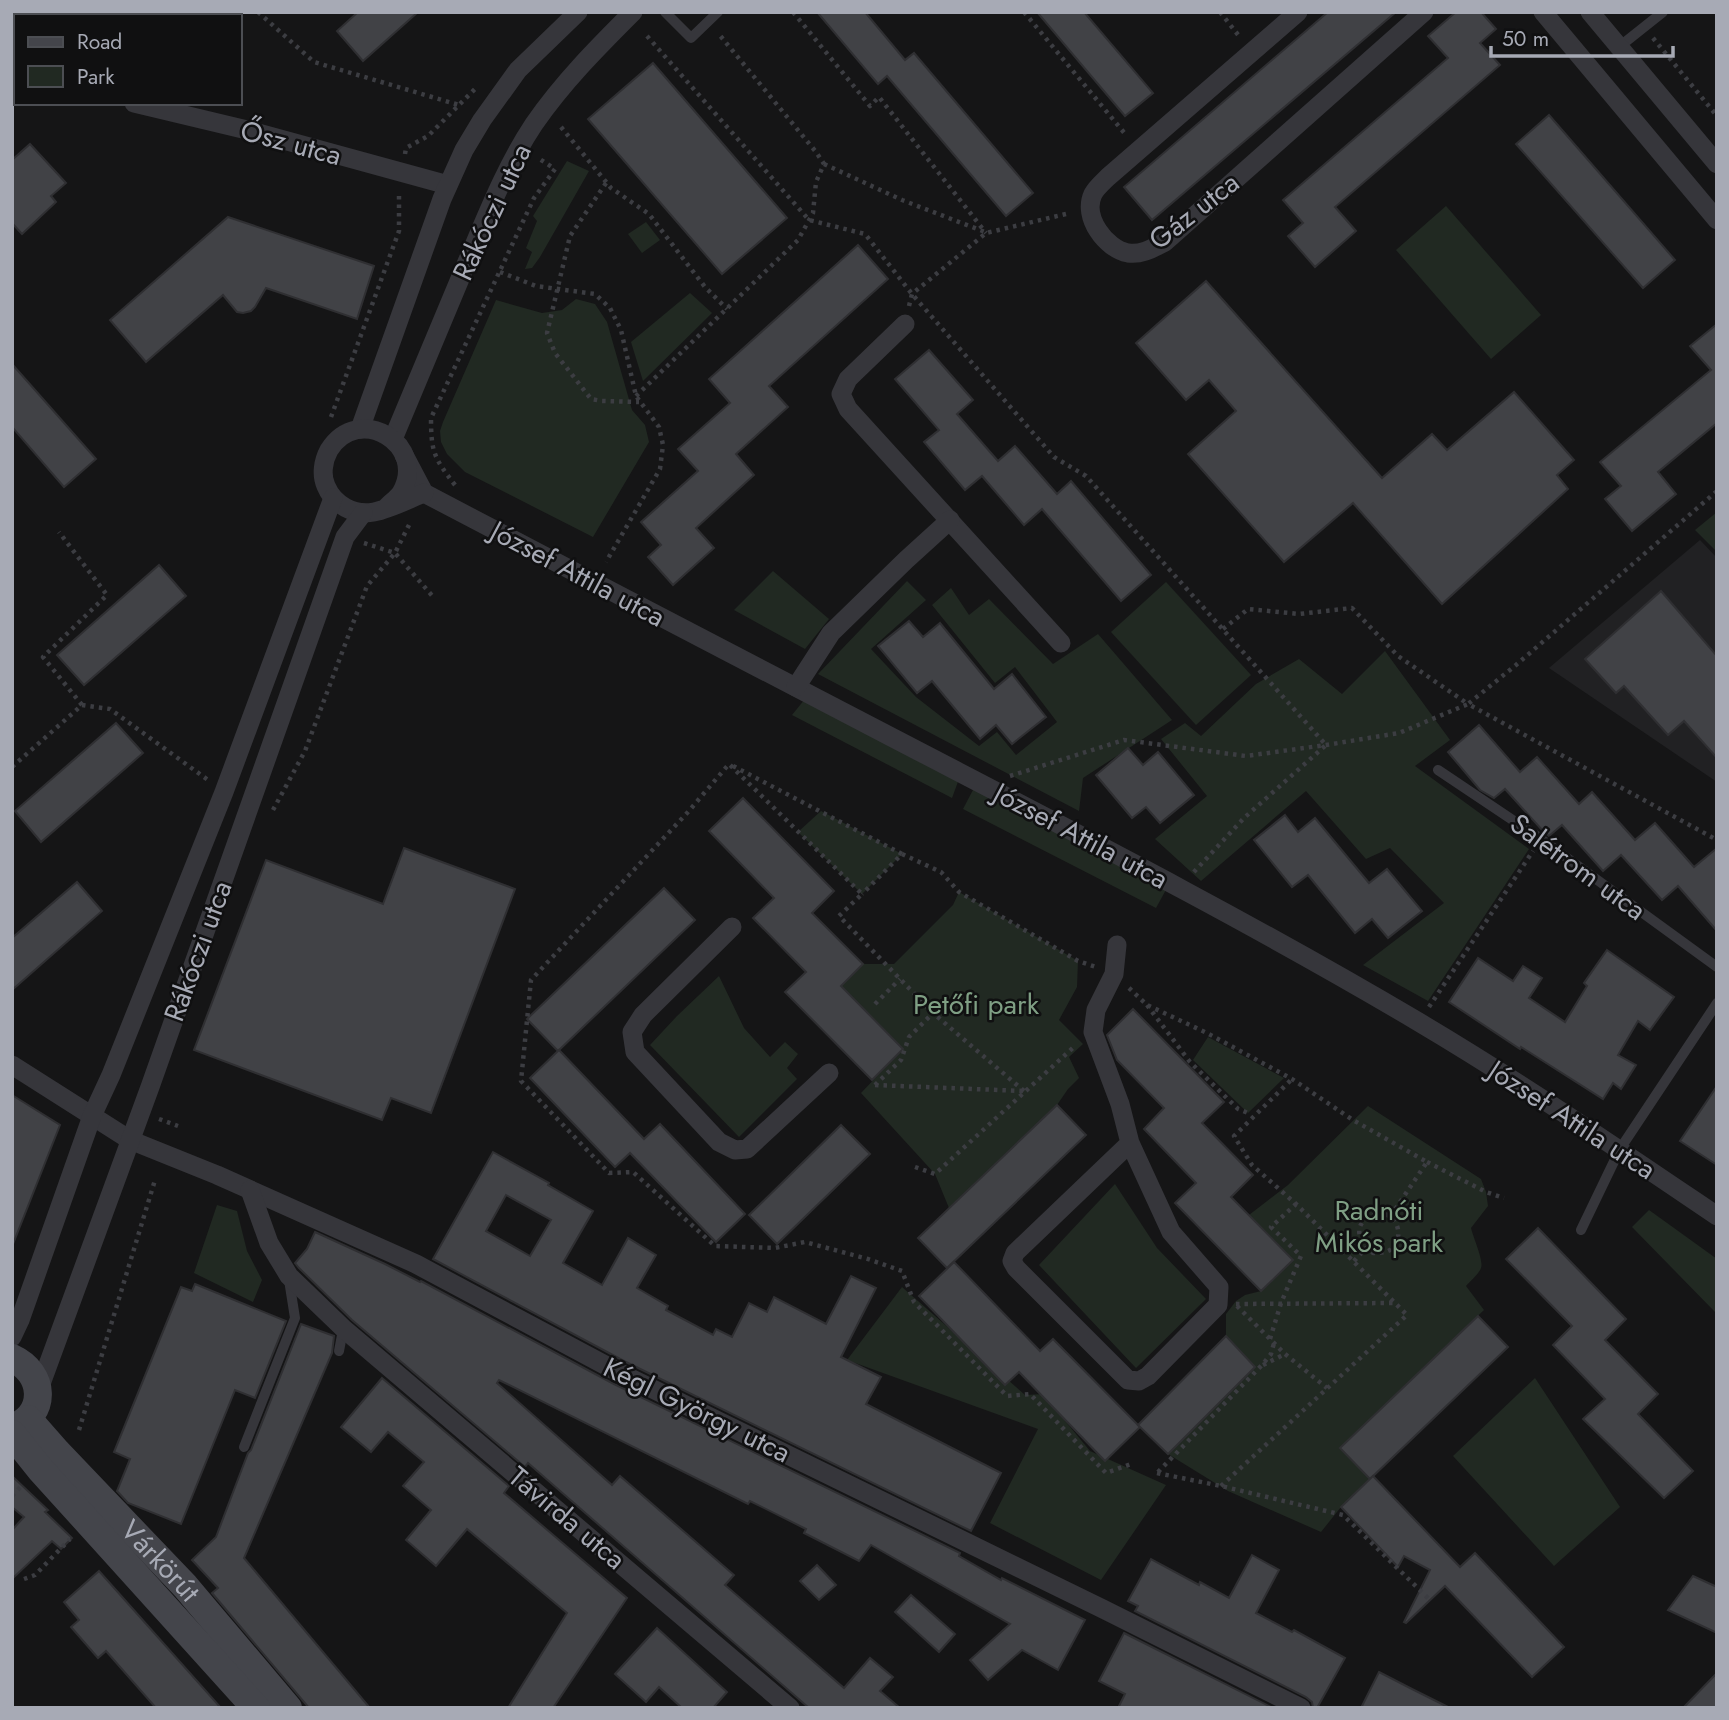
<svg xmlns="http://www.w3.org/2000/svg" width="1729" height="1720" font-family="Jost,sans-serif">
  <rect width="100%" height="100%" fill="#151516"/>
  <path fill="#212123" d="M 1700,540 L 1717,558 L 1717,782 L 1549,668 Z"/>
  <g fill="#212922">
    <path d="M 567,161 L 589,171 L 540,257 L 532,268 L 525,269 L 532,252 L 526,248 L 537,221 L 533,216 Z"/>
    <path d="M 1446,206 L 1541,315 L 1491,359 L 1396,250 Z"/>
    <path d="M 646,222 L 660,240 L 642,253 L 628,234 Z"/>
    <path d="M 690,293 L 712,313 L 643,381 L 631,342 Z"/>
    <path d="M 576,299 L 595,304 L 607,322 L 632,410 L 645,425 L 649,442 L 593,537 L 465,472 L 447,454 L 441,442 L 440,431 L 443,422 L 496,300 L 542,313 L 562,310 Z"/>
    <path d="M 1717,512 L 1717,552 L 1695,530 Z"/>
    <path d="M 773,571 L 829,619 L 805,649 L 734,610 Z"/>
    <path d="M 907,581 L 926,600 L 871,649 L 916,697 L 979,746 L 997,732 L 1016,755 L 1057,722 L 1015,667 L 995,683 L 932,605 L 951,588 L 969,615 L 989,599 L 1053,664 L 1098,634 L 1172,720 L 1083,778 L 1079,811 L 818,674 Z"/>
    <path d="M 1166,582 L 1251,675 L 1196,725 L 1111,632 Z"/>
    <path d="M 1385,651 L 1450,740 L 1415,766 L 1529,849 L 1428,1001 L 1363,965 L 1444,903 L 1390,848 L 1366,859 L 1306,791 L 1201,881 L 1155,839 L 1207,796 L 1161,739 L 1185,723 L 1201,736 L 1256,684 L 1299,659 L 1342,694 Z"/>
    <path d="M 805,699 L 959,779 L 952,798 L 792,715 Z"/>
    <path d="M 974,788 L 1167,888 L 1156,908 L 963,809 Z"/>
    <path d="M 821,811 L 902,854 L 862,894 L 798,832 Z"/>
    <path d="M 959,892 L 1078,961 L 1077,987 L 1059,1020 L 1083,1044 L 1069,1057 L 1079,1078 L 1068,1089 L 1057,1105 L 949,1208 L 935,1174 L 861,1093 L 903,1049 L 841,986 L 863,964 L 894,964 L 953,905 Z"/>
    <path d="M 719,976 L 744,1028 L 770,1057 L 785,1042 L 798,1054 L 787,1068 L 797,1079 L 739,1137 L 650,1045 L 677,1016 Z"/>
    <path d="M 1208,1037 L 1284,1078 L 1248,1113 L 1193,1060 Z"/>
    <path d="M 1368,1106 L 1481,1179 L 1486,1192 L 1488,1206 L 1471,1228 C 1473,1237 1484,1261 1481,1268 C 1479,1274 1470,1281 1466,1286 L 1484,1310 L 1340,1448 L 1370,1479 L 1341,1507 L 1321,1532 L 1228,1491 L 1168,1454 L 1255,1367 L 1226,1336 L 1226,1314 L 1236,1301 L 1245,1295 L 1261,1291 L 1293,1260 L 1249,1215 L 1288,1185 Z"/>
    <path d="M 1115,1184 L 1157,1248 L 1206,1299 L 1136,1368 L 1039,1265 Z"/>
    <path d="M 217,1205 L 237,1211 L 247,1251 L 262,1280 L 253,1302 L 194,1273 Z"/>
    <path d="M 1649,1210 L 1717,1259 L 1717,1314 L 1632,1227 Z"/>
    <path d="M 902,1287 L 1025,1395 L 1043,1394 L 1090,1451 L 1166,1485 L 1101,1580 L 990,1523 L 1038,1429 L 847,1360 Z"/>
    <path d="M 1535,1378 L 1620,1507 L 1554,1566 L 1453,1456 Z"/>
  </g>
  <g fill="#414246" stroke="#2f2f32" stroke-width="2" fill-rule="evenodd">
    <path d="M 358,12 L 418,12 L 363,61 L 337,31 Z"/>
    <path d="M 817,12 L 865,12 L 905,60 L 914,53 L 1033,193 L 1006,216 L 887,76 L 878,84 Z"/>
    <path d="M 1037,12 L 1084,12 L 1153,93 L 1125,116 Z"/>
    <path d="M 1328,12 L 1396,12 L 1152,220 L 1124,187 Z"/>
    <path d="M 1456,12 L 1481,12 L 1496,29 L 1480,43 L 1500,65 L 1335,207 L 1356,231 L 1315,267 L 1288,236 L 1303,223 L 1283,200 L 1448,58 L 1428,36 Z"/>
    <path d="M 653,63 L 787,218 L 722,274 L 588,119 Z"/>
    <path d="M 1549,115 L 1675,260 L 1643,288 L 1516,144 Z"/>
    <path d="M 30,144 L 66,183 L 51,196 L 56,202 L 22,234 L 12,223 L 12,160 Z"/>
    <path d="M 228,217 L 374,266 L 357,319 L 266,288 L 255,307 L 251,311 L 243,313 L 237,312 L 223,295 L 146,362 L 110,320 Z"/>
    <path d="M 858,245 L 888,279 L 769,386 L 788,407 L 736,454 L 754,475 L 696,528 L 714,548 L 673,585 L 648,557 L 661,545 L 641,522 L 698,471 L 678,449 L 730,403 L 709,379 Z"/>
    <path d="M 1206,281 L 1382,478 L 1432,434 L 1447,450 L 1514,392 L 1574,460 L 1557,475 L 1568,489 L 1442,604 L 1353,503 L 1284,562 L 1188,454 L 1236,411 L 1209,380 L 1186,400 L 1136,343 Z"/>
    <path d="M 1717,324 L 1717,423 L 1658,472 L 1676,494 L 1632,531 L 1605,499 L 1621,486 L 1600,462 L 1711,370 L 1690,346 Z"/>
    <path d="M 929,350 L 973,400 L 957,414 L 998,461 L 1015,446 L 1057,494 L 1071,481 L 1151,575 L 1121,601 L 1042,509 L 1024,525 L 982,476 L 965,490 L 924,442 L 939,430 L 895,379 Z"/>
    <path d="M 12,364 L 96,459 L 64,487 L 12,427 Z"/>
    <path d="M 159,565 L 186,596 L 84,685 L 57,655 Z"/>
    <path d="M 1661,591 L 1717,656 L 1717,758 L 1684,721 L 1668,735 L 1624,686 L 1616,693 L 1585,659 Z"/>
    <path d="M 909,621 L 923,637 L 940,623 L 994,689 L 1012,674 L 1046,717 L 1012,744 L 996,725 L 980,739 L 932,681 L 917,693 L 878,646 Z"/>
    <path d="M 116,723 L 143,753 L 41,842 L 15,811 Z"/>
    <path d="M 1479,725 L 1520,772 L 1537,757 L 1579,804 L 1592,792 L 1635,840 L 1655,823 L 1694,867 L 1717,848 L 1717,931 L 1678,886 L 1662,900 L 1621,855 L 1603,871 L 1562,825 L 1549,836 L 1543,831 L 1505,789 L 1494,798 L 1480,790 L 1448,752 Z"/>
    <path d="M 1128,748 L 1143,765 L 1158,752 L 1194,795 L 1160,823 L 1146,807 L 1132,818 L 1096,775 Z"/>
    <path d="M 743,798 L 834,891 L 812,913 L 863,964 L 841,986 L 903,1049 L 872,1080 L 785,992 L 806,972 L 753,918 L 774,898 L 709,831 Z"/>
    <path d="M 1285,815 L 1298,832 L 1315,818 L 1369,883 L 1387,869 L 1422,911 L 1388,938 L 1372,919 L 1355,933 L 1308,875 L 1292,887 L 1254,840 Z"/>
    <path d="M 404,848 L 515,889 L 431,1113 L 391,1098 L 382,1120 L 194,1050 L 266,860 L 383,904 Z"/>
    <path d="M 77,882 L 102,911 L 12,990 L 12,938 Z"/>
    <path d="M 664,888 L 695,920 L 558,1051 L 527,1019 Z"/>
    <path d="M 1607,950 L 1674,997 L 1650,1030 L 1638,1021 L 1618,1055 L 1636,1065 L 1621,1089 L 1613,1083 L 1603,1099 L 1521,1047 L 1520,1049 L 1449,1002 L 1478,958 L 1513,981 L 1523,966 L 1542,978 L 1529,998 L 1565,1022 L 1587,986 L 1584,983 Z"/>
    <path d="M 1133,1009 L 1224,1102 L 1202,1123 L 1253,1175 L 1231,1197 L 1293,1260 L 1261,1291 L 1175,1203 L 1196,1183 L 1144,1129 L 1164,1108 L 1117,1060 L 1107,1035 Z"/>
    <path d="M 559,1050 L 644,1139 L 660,1124 L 745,1214 L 716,1242 L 630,1153 L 615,1167 L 530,1078 Z"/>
    <path d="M 1717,1086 L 1717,1165 L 1680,1141 Z"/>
    <path d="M 12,1095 L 60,1125 L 13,1244 L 12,1244 Z"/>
    <path d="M 1057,1105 L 1086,1135 L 947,1268 L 918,1238 Z"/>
    <path d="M 841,1125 L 870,1154 L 777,1244 L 749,1215 Z"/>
    <path d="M 493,1152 L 549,1183 L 548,1185 L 593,1211 L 563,1263 L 602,1285 L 628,1238 L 656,1255 L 637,1288 L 668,1306 L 666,1310 L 713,1335 L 716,1329 L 732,1337 L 749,1303 L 767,1312 L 774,1297 L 826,1324 L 851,1276 L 876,1288 L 841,1357 L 881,1377 L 866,1404 L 1001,1473 L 971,1531 L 624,1361 L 433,1259 ZM 506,1195 L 551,1220 L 530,1256 L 486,1231 Z"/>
    <path d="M 1538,1228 L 1626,1319 L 1605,1340 L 1658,1394 L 1638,1414 L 1693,1471 L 1664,1498 L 1583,1419 L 1605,1399 L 1553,1345 L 1572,1326 L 1506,1259 Z"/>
    <path d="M 315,1232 L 385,1264 L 420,1282 L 421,1281 L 612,1383 L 960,1553 L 959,1556 L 1001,1580 L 1002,1578 L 1085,1620 L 1058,1670 L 1022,1650 L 988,1680 L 970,1660 L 1010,1624 L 871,1545 L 859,1561 L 804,1533 L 806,1529 L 750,1501 L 748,1504 L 499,1380 L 497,1383 L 612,1485 L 620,1476 L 734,1575 L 725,1585 L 844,1688 L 870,1658 L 893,1677 L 880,1691 L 900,1708 L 809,1708 L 528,1463 L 525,1467 L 352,1320 L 299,1268 L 295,1263 L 307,1249 Z"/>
    <path d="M 954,1262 L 1040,1351 L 1053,1339 L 1140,1427 L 1105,1461 L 1019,1372 L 1005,1385 L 919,1296 Z"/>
    <path d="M 195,1284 L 286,1321 L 255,1398 L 235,1390 L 181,1524 L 128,1503 L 117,1491 L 130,1459 L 114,1452 L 181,1287 L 192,1291 Z"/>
    <path d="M 1478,1316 L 1508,1347 L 1370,1479 L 1340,1448 Z"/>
    <path d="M 301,1324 L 334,1336 L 332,1353 L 244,1558 L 370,1708 L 309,1708 L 212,1593 L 218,1588 L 192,1560 L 216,1537 L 248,1453 L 251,1450 Z"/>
    <path d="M 1226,1336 L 1255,1367 L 1168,1454 L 1138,1425 Z"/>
    <path d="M 382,1378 L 509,1486 L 504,1493 L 627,1598 L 553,1708 L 508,1708 L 567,1613 L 467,1529 L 436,1566 L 406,1540 L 431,1510 L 403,1486 L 424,1462 L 388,1432 L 371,1452 L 341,1427 Z"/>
    <path d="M 12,1476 L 48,1510 L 45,1512 L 72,1538 L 61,1549 L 52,1541 L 12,1579 L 12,1530 L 24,1517 L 12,1507 Z"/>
    <path d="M 1373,1476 L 1460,1567 L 1475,1553 L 1564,1647 L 1532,1677 L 1445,1586 L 1406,1623 L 1404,1622 L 1430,1570 L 1404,1556 L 1398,1567 L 1341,1507 Z"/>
    <path d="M 1252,1555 L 1279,1570 L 1256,1613 L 1292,1632 L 1294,1630 L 1345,1658 L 1317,1708 L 1313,1708 L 1312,1702 L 1306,1697 L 1135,1611 L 1138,1606 L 1128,1601 L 1151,1559 L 1199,1585 L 1200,1582 L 1229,1598 Z"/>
    <path d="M 817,1565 L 836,1585 L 819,1600 L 800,1581 Z"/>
    <path d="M 99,1571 L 164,1644 L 221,1708 L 156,1708 L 106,1651 L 98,1658 L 71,1627 L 79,1620 L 64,1602 Z"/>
    <path d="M 1693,1576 L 1717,1587 L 1717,1633 L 1668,1610 Z"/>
    <path d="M 911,1595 L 955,1634 L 939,1652 L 895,1612 Z"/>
    <path d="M 657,1628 L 727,1692 L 713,1708 L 682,1708 L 659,1687 L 646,1702 L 615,1674 Z"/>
    <path d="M 1124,1633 L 1273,1708 L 1118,1708 L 1125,1694 L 1099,1681 Z"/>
    <path d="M 1379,1672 L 1412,1689 L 1450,1708 L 1361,1708 Z"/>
    <path d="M 1717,1673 L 1717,1708 L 1683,1708 Z"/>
  </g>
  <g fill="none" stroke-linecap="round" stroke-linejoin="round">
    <g stroke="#3c3d42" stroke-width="4.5" stroke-dasharray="3.5 5" stroke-linecap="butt">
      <path d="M 258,12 L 314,62 L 459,105"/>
      <path d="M 793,12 L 870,106 L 879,97 L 986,233"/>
      <path d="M 1024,12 L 1126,135"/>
      <path d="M 1220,12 L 1239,36"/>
      <path d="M 70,16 L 71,12"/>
      <path d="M 647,36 L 809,220 L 865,234 L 912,294 L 1054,457 L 1086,476 L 1326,745 L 1244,818 L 1193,873"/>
      <path d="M 1653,38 L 1717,116"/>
      <path d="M 561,127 L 611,188 L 649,214 L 705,287 L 727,309"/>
      <path d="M 405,154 L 406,148 L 428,136 L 477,87"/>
      <path d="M 824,164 L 902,200 L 985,232"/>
      <path d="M 606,183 L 570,236 L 547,333 L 555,353 L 591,399 L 602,401 L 639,402"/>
      <path d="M 500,272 L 536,286 L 595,294 L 610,308 L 621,330 L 636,396 L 659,427 L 663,445 L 660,469 L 606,562"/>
      <path d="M 909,306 L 912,294 L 986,233 L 1070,213"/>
      <path d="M 636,396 L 798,240 L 813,213 L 816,182 L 824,164 L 816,152 L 718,33"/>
      <path d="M 331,417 L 399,231 L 399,193"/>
      <path d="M 455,485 C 434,458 431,452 431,418 L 534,198 L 555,169 L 538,158"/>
      <path d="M 364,543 L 395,553 L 435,599"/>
      <path d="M 1223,629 L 1248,609 L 1299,614 L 1352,608 L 1398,656 L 1468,704 L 1516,665 L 1717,491"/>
      <path d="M 82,705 L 110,709 L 208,780"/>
      <path d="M 733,766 L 902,854 L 862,894"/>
      <path d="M 12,767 L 82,705 L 43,657 L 107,595 L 59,532"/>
      <path d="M 1010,776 L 1124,740 L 1246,756 L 1326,745 L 1399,733 L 1468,704 L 1717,840"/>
      <path d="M 273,810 L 305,751 L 367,586 L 395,553 L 410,523"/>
      <path d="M 902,854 L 941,872 L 959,892 L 1078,961 L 1096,967"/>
      <path d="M 1129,988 L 1147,1005 L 1207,1033 L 1292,1079 L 1353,1120 L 1427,1162 L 1390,1217"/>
      <path d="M 875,1004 L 900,979"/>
      <path d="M 1147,1005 L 1190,1062 L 1238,1109 L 1248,1113"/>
      <path d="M 1429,1007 L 1533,851"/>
      <path d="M 875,1085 L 1023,1091"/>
      <path d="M 875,1085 L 901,1060 L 909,1037 L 933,1013"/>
      <path d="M 1024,1091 L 933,1013 L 839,916 L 862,894 L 729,764 L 688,812 L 531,980 L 521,1081 L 609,1173 L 633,1172 L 715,1246 L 775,1248 L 805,1242 L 868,1259 L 902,1271 L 914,1302 L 1007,1396 L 1030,1394 L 1106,1473 L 1131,1464"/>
      <path d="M 159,1119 L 178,1126"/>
      <path d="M 1427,1162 L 1486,1192 L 1504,1198"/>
      <path d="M 915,1167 L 935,1174 L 1076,1045"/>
      <path d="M 1377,1214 C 1383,1214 1389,1214 1393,1219 C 1401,1228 1400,1244 1390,1250 C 1385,1253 1379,1253 1373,1253 C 1355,1240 1353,1220 1377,1214 Z"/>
      <path d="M 1354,1261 L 1366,1248"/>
      <path d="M 1236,1304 L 1395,1303"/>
      <path d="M 1237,1306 L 1285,1354 L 1327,1388"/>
      <path d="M 1270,1339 L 1281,1303 L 1301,1256 L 1271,1227 L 1296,1204"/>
      <path d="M 1263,1365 L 1285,1354"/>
      <path d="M 79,1430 L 155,1180"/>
      <path d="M 1158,1472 L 1262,1365 L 1271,1354 L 1274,1343"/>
      <path d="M 1157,1473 L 1221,1486 L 1343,1515 L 1430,1600"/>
      <path d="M 1221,1486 L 1407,1315 L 1296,1204 L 1252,1165 L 1234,1136 L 1292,1079"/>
      <path d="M 12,1496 L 23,1484"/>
      <path d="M 24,1579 L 35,1575 L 70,1539"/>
    </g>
    <g stroke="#36363b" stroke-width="10">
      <path d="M 665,12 L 691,38 L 718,12"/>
      <path d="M 1619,47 L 1663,12"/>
      <path d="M 1438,770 L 1541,839 L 1717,967"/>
      <path d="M 1581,1230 L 1620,1149 L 1717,1003"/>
      <path d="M 339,1351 L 343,1330"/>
      <path d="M 244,1447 L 295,1318 L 289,1280"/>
    </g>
    <g stroke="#36363b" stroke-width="19">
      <path d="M 1298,12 L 1108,177 C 1103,182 1096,188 1093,194 C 1082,217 1106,249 1128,253 C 1142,255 1153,248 1165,242 L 1424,12"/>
      <path d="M 1543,12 L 1717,220"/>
      <path d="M 1590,12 L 1717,164"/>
      <path d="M 12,74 L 16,75"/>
      <path d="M 134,103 L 247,130 L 448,185"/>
      <path d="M 905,324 L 848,379 L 841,394 L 848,409 L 1061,643"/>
      <path d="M 360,429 L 442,199 L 464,150 L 482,120 L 518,70 L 578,12"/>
      <path d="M 393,439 C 418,380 442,321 467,262 C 487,215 506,166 534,124 C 563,82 598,47 633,12"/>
      <path d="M 404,455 L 424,493 C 582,576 741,659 899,741 C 1074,832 1248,921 1417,1021 C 1520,1082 1618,1149 1717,1216"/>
      <path d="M 386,508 C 390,503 397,499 401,493 C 429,445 359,402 329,450 C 323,461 321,475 326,486 C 334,505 354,516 374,512 C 390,509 409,499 424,493"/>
      <path d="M 796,687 L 831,633 L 906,560 L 950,520"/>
      <path d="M 732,927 L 643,1015 L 632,1032 L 635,1052 L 719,1142 L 735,1150 L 747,1149 L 829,1073"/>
      <path d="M 1117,945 L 1114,974 L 1096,1010 L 1093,1032 L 1120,1104 L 1130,1143 L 1171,1232 L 1219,1287 L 1218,1305 L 1148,1376 L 1139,1381 L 1128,1380 L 1016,1268 L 1012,1261 L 1015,1253 L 1130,1143"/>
      <path d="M 12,1065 L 130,1140 L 217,1175 L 416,1264 L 618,1372 L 1103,1609 L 1301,1708"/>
      <path d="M 250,1190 L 269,1243 L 289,1276 L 344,1329 L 790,1708"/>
      <path d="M 12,1337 L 20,1320 L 92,1116 L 111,1075 L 224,792 L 333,498"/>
      <path d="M 38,1392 L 150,1087 L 345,537 L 363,513"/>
    </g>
    <g stroke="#44454b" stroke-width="28">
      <path d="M 12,1358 C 45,1373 48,1414 12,1428"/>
      <path id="s1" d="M 28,1419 L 57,1452 L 185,1586 L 288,1708"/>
      <path d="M 12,1434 L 40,1469 L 256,1708"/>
    </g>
  </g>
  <g text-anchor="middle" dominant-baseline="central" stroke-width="5" stroke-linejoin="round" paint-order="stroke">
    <g font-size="28" fill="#a7aab5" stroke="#101011">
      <text transform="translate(291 143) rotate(15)">Ősz utca</text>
      <text transform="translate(1194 211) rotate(-38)">Gáz utca</text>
      <text transform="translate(492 212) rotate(-65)">Rákóczi utca</text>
      <text transform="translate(578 574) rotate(28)">József Attila utca</text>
      <text transform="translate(1081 836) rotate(28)">József Attila utca</text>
      <text transform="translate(1578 867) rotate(36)">Salétrom utca</text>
      <text transform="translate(198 951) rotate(-70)">Rákóczi utca</text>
      <text transform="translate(1572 1120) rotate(33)">József Attila utca</text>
      <text transform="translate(697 1410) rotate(26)">Kégl György utca</text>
      <text transform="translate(567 1518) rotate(40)">Távirda utca</text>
      <text stroke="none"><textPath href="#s1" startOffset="194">Várkörút</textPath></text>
    </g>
    <g font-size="28" fill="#7f9f84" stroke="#101011">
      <text x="976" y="1004">Petőfi park</text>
      <text x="1379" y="1210">Radnóti<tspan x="1379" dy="32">Mikós park</tspan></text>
    </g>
  </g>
  <rect width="1729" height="1720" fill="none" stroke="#a7aab5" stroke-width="28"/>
  <rect x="14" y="14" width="228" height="91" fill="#101011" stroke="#4c4e53" stroke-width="2"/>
  <rect x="28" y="37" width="35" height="10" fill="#44454b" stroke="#4c4e53" stroke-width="2"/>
  <text x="77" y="49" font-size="21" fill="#a7aab5">Road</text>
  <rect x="28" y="66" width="35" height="21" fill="#212922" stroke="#4c4e53" stroke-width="2"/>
  <text x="77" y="84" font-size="21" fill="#a7aab5">Park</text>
  <path d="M1491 46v10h182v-10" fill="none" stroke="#a7aab5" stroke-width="3.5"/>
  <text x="1502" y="46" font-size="21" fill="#a7aab5" stroke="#101011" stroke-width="5" paint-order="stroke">50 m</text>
</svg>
